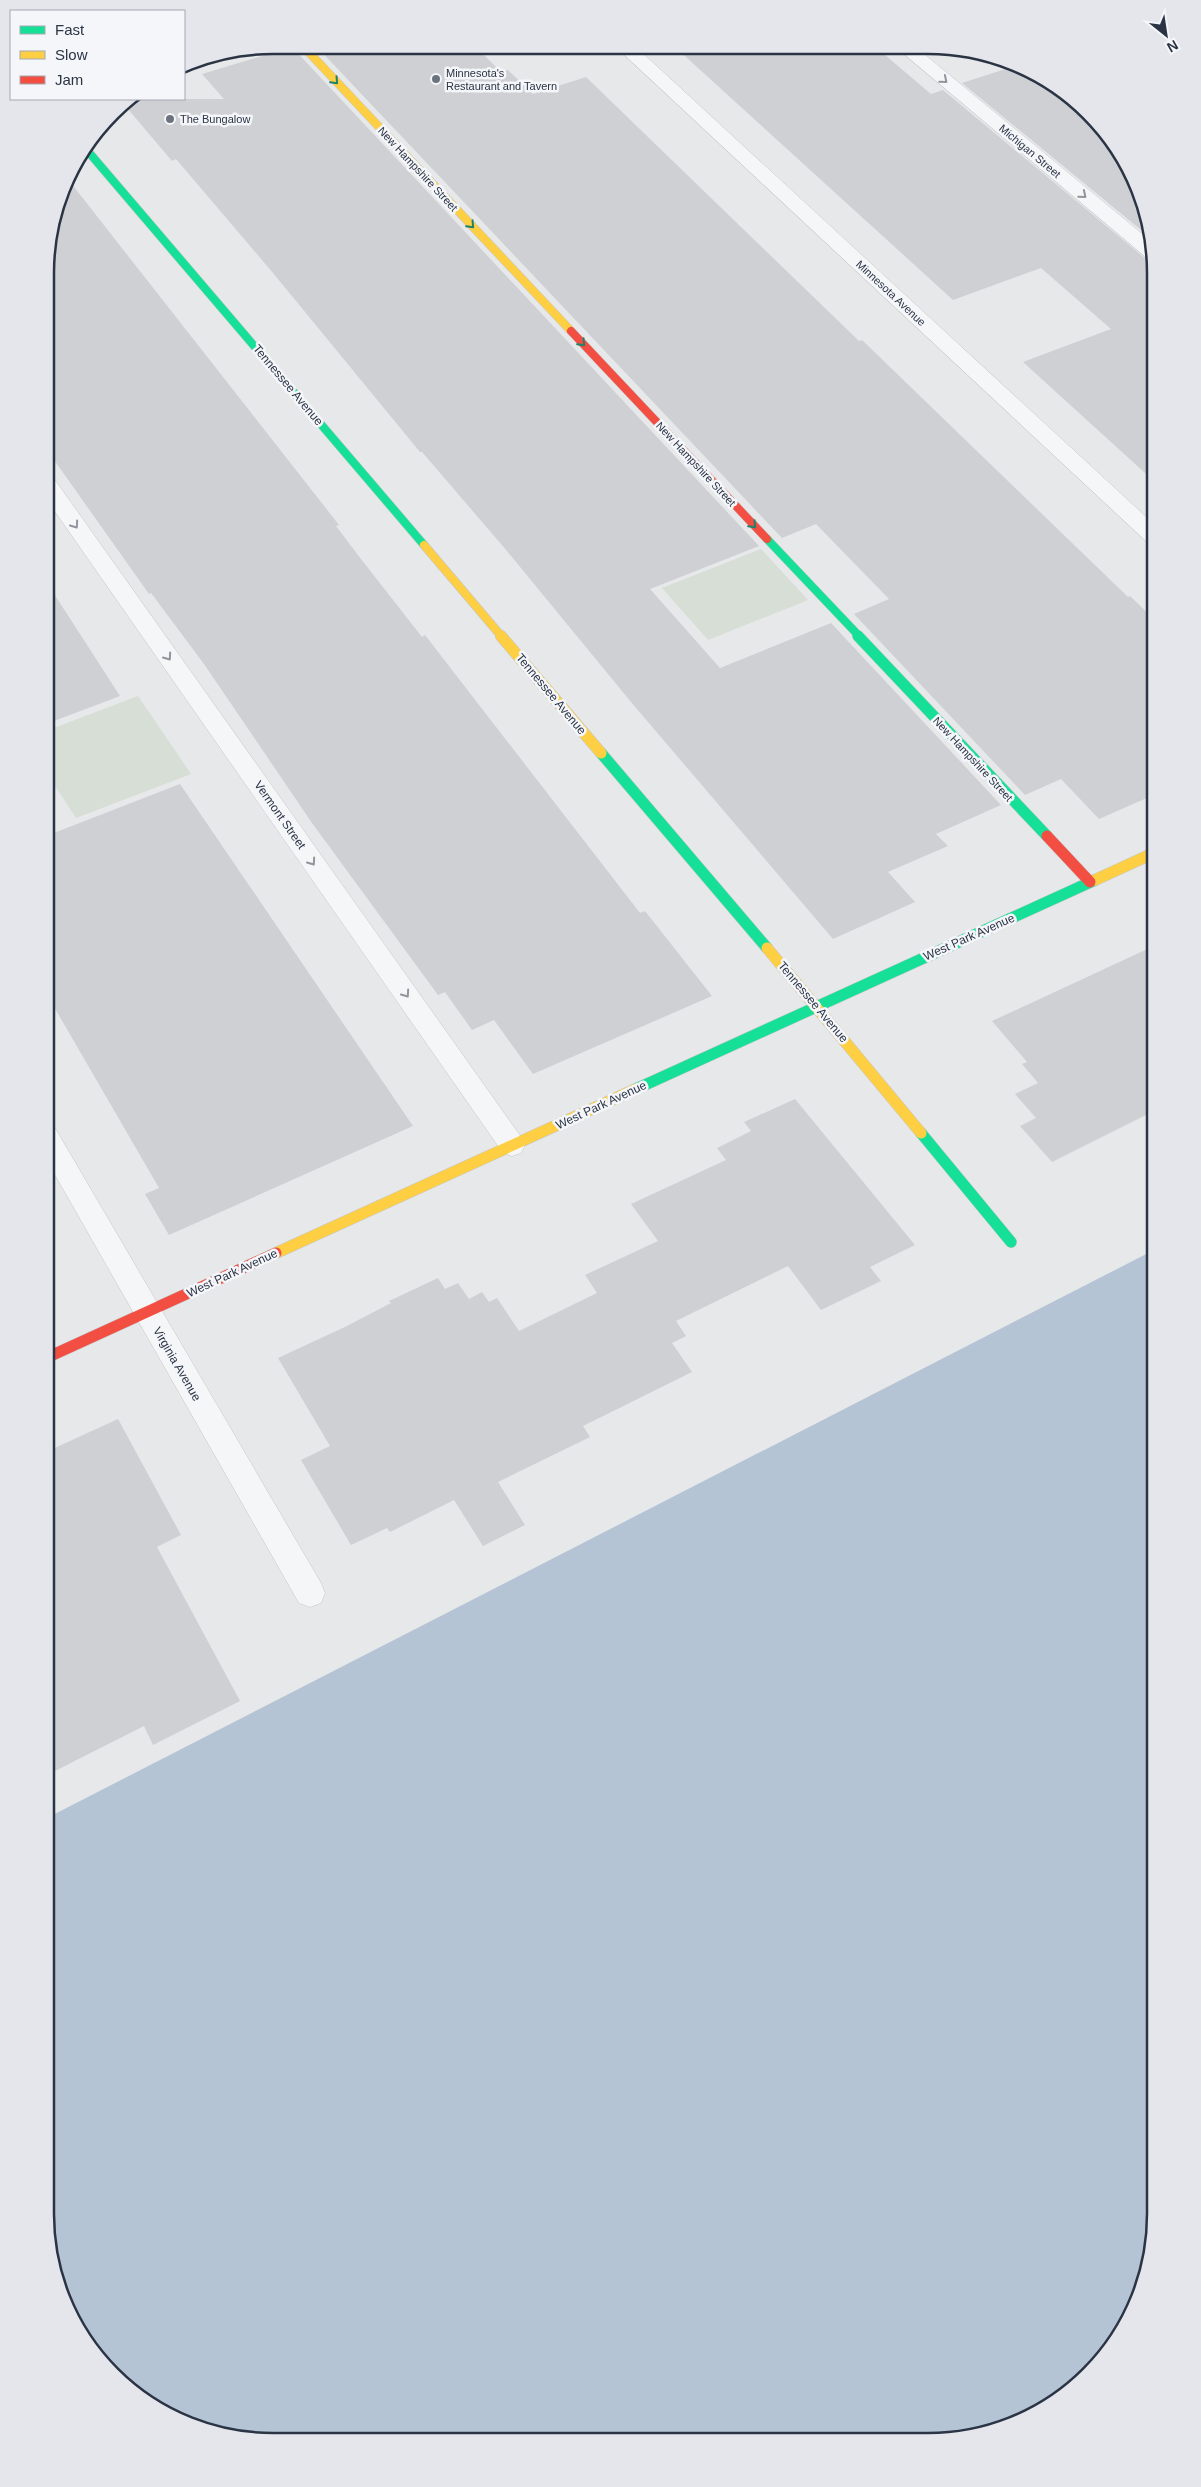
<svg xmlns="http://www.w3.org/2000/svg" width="1201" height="2487" font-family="Arial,sans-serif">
  <rect width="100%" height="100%" fill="#e6e8ea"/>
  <g fill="#d6ded6">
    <path d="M 761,549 L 808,600 L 708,640 L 662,588 Z"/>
    <path d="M 138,696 L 191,774 L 76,818 L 46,772 L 46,731 Z"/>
  </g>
  <path fill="#b4c4d5" d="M 1156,1249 L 1155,2230 L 1139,2301 L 1100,2364 L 1055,2404 L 988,2434 L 929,2442 L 228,2438 L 172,2418 L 122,2385 L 83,2341 L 53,2274 L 45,2215 L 45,1819 Z"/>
  <g fill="#ced0d3">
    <path d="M 315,45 L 475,46 L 501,72 L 508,70 L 533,94 L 586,77 L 859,341 L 862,340 L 1128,597 L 1130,596 L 1156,621 L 1156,794 L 1099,819 L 1061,779 L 1025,795 L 854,614 L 889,599 L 816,524 L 782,538 Z"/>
    <path d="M 292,47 L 759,546 L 650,589 L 720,668 L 831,623 L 1001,805 L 936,834 L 948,846 L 888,872 L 915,902 L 833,939 L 631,702 L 507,551 L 422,452 L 420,452 L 273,273 L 176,159 L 172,161 L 122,102 L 127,99 L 224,99 L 202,74 Z"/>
    <path d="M 675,47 L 878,49 L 931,94 L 943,90 L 1146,259 L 1155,262 L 1156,483 L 1023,362 L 1111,329 L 1041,268 L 953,300 Z"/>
    <path d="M 1018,65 L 1029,69 L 1079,102 L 1118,146 L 1148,213 L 1152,239 L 962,83 Z"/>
    <path d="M 67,178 L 339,525 L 336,526 L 361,559 L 422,637 L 425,635 L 640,913 L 645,911 L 712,996 L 533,1074 L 494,1020 L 472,1030 L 445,992 L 438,995 L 312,823 L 204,664 L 151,593 L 149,594 L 47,450 L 47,243 Z"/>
    <path d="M 47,583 L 120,696 L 46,724 Z"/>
    <path d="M 180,784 L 413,1126 L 169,1235 L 145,1194 L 159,1188 L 46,993 L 46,836 Z"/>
    <path d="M 1156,945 L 1156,1110 L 1052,1162 L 1020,1126 L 1036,1118 L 1015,1094 L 1038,1083 L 1022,1064 L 1027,1062 L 992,1021 Z"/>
    <path d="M 795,1099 L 915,1245 L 870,1267 L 881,1281 L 821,1310 L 788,1266 L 676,1321 L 686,1336 L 672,1343 L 692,1372 L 583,1426 L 590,1437 L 498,1482 L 525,1525 L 483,1546 L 454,1500 L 390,1532 L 387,1528 L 351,1545 L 301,1460 L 330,1446 L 278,1358 L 347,1326 L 391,1303 L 389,1301 L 438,1278 L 445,1289 L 458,1283 L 469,1299 L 482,1292 L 489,1302 L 497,1298 L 519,1331 L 597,1293 L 585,1275 L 658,1241 L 631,1204 L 726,1160 L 717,1148 L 751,1131 L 744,1122 Z"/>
    <path d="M 118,1419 L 181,1535 L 157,1547 L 240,1701 L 153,1745 L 144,1726 L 45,1776 L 46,1452 Z"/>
  </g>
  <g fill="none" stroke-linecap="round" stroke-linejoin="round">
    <defs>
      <g id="street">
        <path d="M 616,47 L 636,47 L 1156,526 L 1156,545 L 1148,543 Z"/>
        <path d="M 898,49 L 918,49 L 1152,242 L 1154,260 L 1147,258 Z"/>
        <path d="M 47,478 L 55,480 L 521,1137 L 525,1145 L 521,1153 L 512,1156 L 503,1153 L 47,500 Z"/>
        <path d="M 46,1124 L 55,1128 L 321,1583 L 325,1593 L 321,1603 L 310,1607 L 299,1603 L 46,1159 Z"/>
      </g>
      <g id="fast-far1">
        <path d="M 86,149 L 424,545"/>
        <path d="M 767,539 L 860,637"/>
      </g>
      <g id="fast">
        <path d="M 858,636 L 1047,836"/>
        <path d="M 601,753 L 767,948"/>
        <path d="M 636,1089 L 1095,880"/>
        <path d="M 921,1133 L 1011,1242"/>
      </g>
      <g id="slow-far1">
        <path d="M 302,45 L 571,331"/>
        <path d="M 424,545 L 502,637"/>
      </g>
      <g id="slow">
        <path d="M 501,636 L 601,753"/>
        <path d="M 1095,880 L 1156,852"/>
        <path d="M 767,948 L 921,1133"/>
        <path d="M 276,1253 L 636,1089"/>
      </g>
      <path id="jam-far1" d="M 571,331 L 767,539"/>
      <g id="jam">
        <path d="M 1047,836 L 1090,882"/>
        <path d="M 46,1358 L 276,1253"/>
      </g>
    </defs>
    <use href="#street" stroke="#c4c6c8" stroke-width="1"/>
    <use href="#fast-far1" stroke="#c4c6c8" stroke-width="9"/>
    <use href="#fast" stroke="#c4c6c8" stroke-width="12"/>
    <use href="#slow-far1" stroke="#c4c6c8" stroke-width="9"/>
    <use href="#slow" stroke="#c4c6c8" stroke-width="12"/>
    <use href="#jam-far1" stroke="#c4c6c8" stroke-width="9"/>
    <use href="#jam" stroke="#c4c6c8" stroke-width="12"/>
    <use href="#street" fill="#f5f6f7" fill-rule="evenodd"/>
    <use href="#fast-far1" stroke="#16e098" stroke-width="8"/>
    <use href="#fast" stroke="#16e098" stroke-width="11"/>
    <use href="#slow-far1" stroke="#ffcf43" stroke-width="8"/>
    <use href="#slow" stroke="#ffcf43" stroke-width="11"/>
    <use href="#jam-far1" stroke="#f24e42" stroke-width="8"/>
    <use href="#jam" stroke="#f24e42" stroke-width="11"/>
  </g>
  <defs><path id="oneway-chevron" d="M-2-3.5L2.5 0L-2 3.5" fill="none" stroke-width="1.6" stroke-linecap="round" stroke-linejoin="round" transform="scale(1.25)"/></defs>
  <g stroke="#90959e">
    <use href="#oneway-chevron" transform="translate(944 80) rotate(40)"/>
    <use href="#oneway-chevron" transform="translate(1083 195) rotate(40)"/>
    <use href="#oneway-chevron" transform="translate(75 525) rotate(55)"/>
    <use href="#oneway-chevron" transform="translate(168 657) rotate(55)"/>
    <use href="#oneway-chevron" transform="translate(312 862) rotate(55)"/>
    <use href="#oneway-chevron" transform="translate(406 994) rotate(55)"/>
  </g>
  <g stroke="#22816a">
    <use href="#oneway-chevron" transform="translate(335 81) rotate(47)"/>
    <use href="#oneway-chevron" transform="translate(471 225) rotate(47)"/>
    <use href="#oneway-chevron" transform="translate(582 343) rotate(47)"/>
    <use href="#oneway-chevron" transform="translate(753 525) rotate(47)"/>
  </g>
  <g fill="#6c737f" stroke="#f4f6f9" stroke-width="2">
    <circle cx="436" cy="79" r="5"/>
    <circle cx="170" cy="119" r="5"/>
  </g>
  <g text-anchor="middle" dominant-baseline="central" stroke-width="5" stroke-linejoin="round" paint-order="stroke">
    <g font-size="11" fill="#2b3445" stroke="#f4f6f9" text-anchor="start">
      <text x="446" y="73">Minnesota's<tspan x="446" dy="13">Restaurant and Tavern</tspan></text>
      <text x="180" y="119">The Bungalow</text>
    </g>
    <g font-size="11" fill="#2b3445" stroke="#f4f6f9">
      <text transform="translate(1030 151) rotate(40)">Michigan Street</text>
      <text transform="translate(418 169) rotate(47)">New Hampshire Street</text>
      <text transform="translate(891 293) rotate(43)">Minnesota Avenue</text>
      <text transform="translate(696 464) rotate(47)">New Hampshire Street</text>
      <text transform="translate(973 759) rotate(47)">New Hampshire Street</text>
    </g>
    <g font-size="12" fill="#2b3445" stroke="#f4f6f9">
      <text transform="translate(288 385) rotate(50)">Tennessee Avenue</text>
      <text transform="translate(551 694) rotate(50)">Tennessee Avenue</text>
      <text transform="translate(280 815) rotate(55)">Vermont Street</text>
      <text transform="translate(969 937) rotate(-24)">West Park Avenue</text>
      <text transform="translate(813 1002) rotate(50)">Tennessee Avenue</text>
      <text transform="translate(601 1105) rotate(-25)">West Park Avenue</text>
      <text transform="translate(232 1273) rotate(-25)">West Park Avenue</text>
      <text transform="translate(177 1364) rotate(60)">Virginia Avenue</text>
    </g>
  </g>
  <path d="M0 0H1201V2487H0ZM273 54H928A219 219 0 0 1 1147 273V2214A219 219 0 0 1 928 2433H273A219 219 0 0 1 54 2214V273A219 219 0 0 1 273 54Z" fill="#e4e6eb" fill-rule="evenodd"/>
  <path fill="none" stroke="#2b3445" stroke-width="2.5" d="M273 54H928A219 219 0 0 1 1147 273V2214A219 219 0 0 1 928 2433H273A219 219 0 0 1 54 2214V273A219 219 0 0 1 273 54Z"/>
  <rect x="10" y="10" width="175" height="90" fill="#f4f6f9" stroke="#a4a8b1"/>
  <rect x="20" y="26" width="25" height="8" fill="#16e098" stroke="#a4a8b1"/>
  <text x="55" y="35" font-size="15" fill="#2b3445">Fast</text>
  <rect x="20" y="51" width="25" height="8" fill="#ffcf43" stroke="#a4a8b1"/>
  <text x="55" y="60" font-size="15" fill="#2b3445">Slow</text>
  <rect x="20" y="76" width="25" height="8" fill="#f24e42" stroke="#a4a8b1"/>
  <text x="55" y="85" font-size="15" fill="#2b3445">Jam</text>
  <g transform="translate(1166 35) rotate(150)" stroke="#f4f6f9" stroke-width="4" paint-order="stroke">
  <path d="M0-4L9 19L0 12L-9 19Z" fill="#2b3445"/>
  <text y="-8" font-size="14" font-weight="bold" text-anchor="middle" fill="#2b3445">N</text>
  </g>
</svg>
